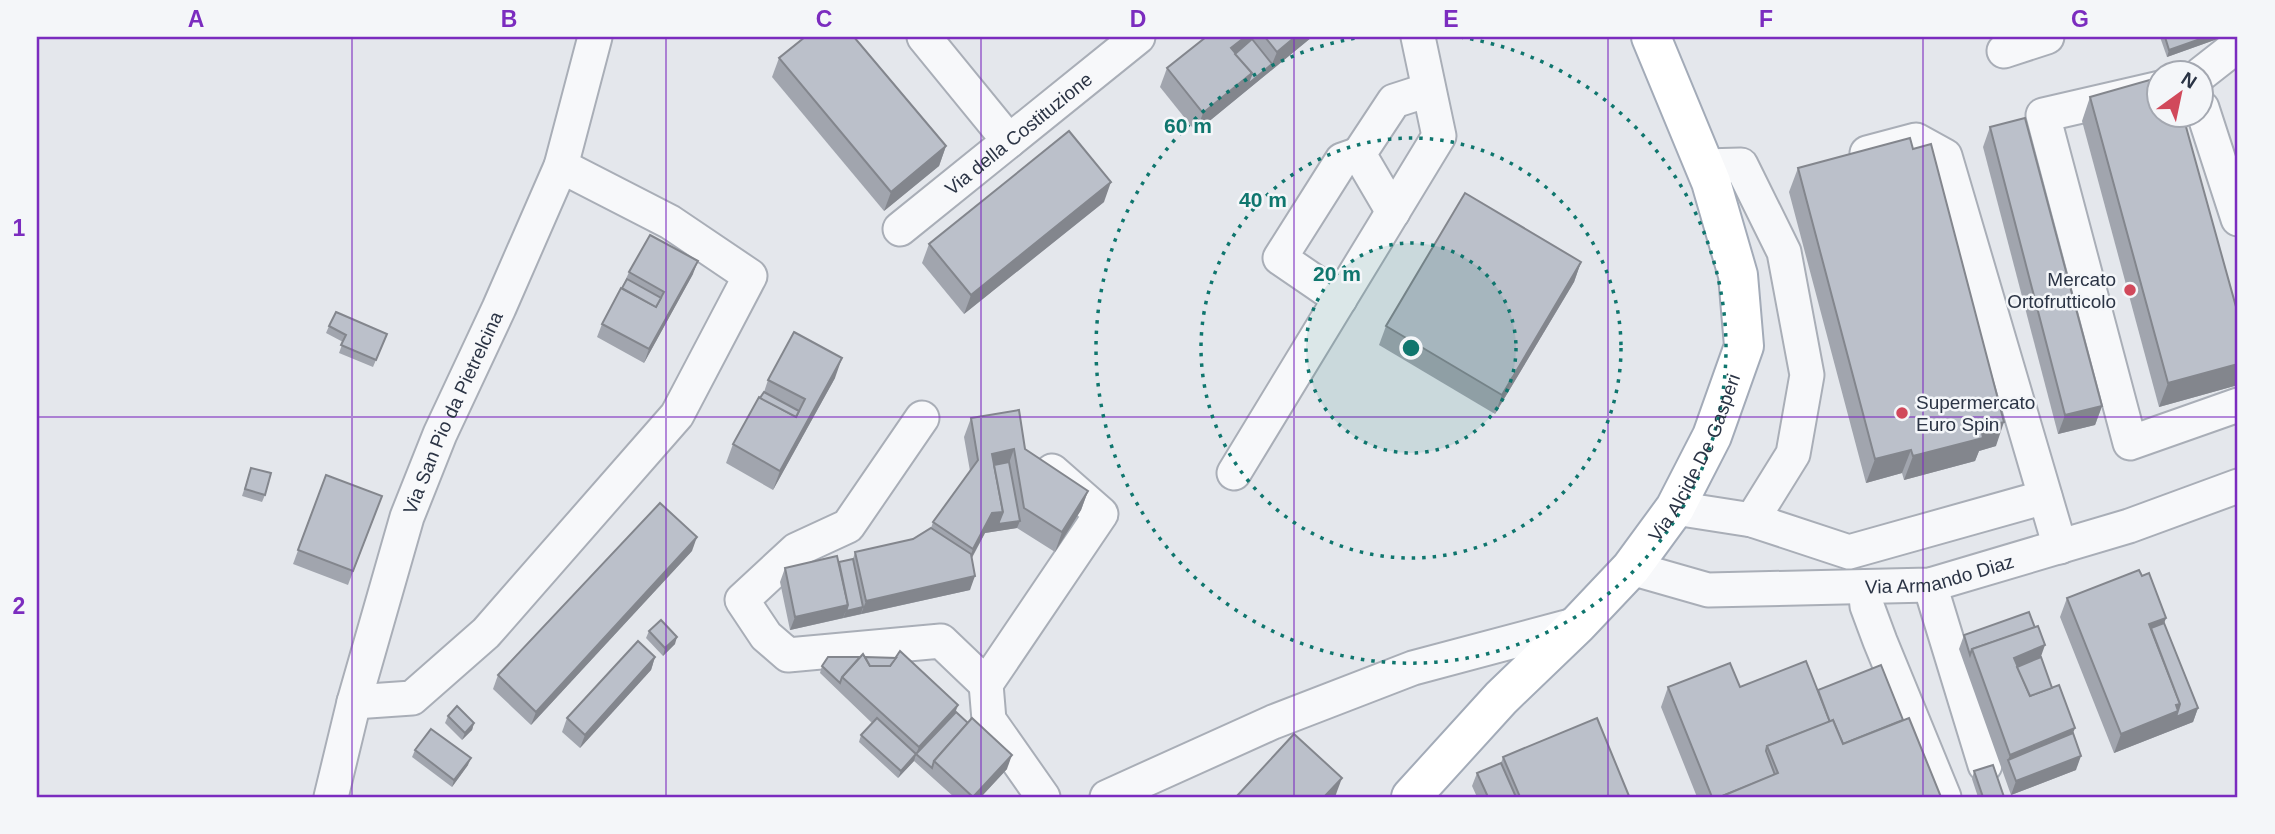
<svg xmlns="http://www.w3.org/2000/svg" width="2275" height="834" font-family="Helvetica,sans-serif">
  <rect width="100%" height="100%" fill="#e4e7ec"/>
  <g fill="none" stroke-linecap="round" stroke-linejoin="round">
    <defs>
      <g id="minor">
        <path d="M 924,37 L 1009,141"/>
        <path d="M 2004,51 L 2047,37"/>
        <path d="M 2201,74 L 2238,45"/>
        <path d="M 2160,88 L 2043,115 L 2130,443 L 2238,405"/>
        <path d="M 2202,108 L 2238,219"/>
        <path d="M 1867,153 L 1916,140 L 1945,156 L 2060,547"/>
        <path d="M 1704,166 L 1741,165 L 1784,252 L 1807,375 L 1793,454 L 1752,520"/>
        <path d="M 1393,212 L 1359,154 L 1394,101 L 1428,90"/>
        <path id="s1" d="M 900,229 L 1138,37"/>
        <path d="M 1340,299 L 1280,258 L 1342,160 L 1359,154"/>
        <path d="M 922,418 L 848,526 L 796,550 L 742,600 L 766,636 L 788,655 L 941,641 L 986,684"/>
        <path d="M 1234,473 L 1439,136 L 1418,37"/>
        <path d="M 1675,508 L 1752,520 L 1849,552 L 2045,497"/>
        <path id="s2" d="M 1631,568 L 1708,590 L 1930,585 L 2129,526 L 2238,486"/>
        <path d="M 1930,585 L 1985,765"/>
        <path d="M 1865,587 L 1867,606 L 1880,641 L 1944,797"/>
        <path d="M 354,702 L 412,698 L 486,633 L 677,415 L 750,276 L 670,222 L 561,166"/>
        <path id="s3" d="M 331,797 L 354,702 L 407,517 L 440,434 L 499,308 L 561,166 L 595,37"/>
        <path d="M 1043,797 L 989,720 L 986,684 L 1101,514 L 1052,471"/>
        <path d="M 1107,797 L 1273,722 L 1413,668 L 1578,624"/>
      </g>
      <g id="major">
        <path id="s4" d="M 1411,797 L 1501,698 L 1578,624 L 1631,568 L 1675,508 L 1712,436 L 1744,346 L 1738,275 L 1711,182 L 1651,37"/>
      </g>
    </defs>
    <use href="#minor" stroke="#a9aeb7" stroke-width="37"/>
    <use href="#major" stroke="#a3abb8" stroke-width="42"/>
    <use href="#minor" stroke="#f7f8fa" stroke-width="33"/>
    <use href="#major" stroke="#fff" stroke-width="38"/>
  </g>
  <g fill="#a1a5ae">
    <path d="M 1206,37 L 1312,37 L 1196,132 L 1160,87 L 1167,68 Z"/>
    <path d="M 2160,37 L 2223,37 L 2167,57 Z"/>
    <path d="M 779,58 L 946,146 L 939,166 L 884,211 L 772,77 Z"/>
    <path d="M 2090,97 L 2238,314 L 2238,385 L 2159,407 L 2082,121 Z"/>
    <path d="M 1990,127 L 2102,406 L 2095,425 L 2058,434 L 1983,147 Z"/>
    <path d="M 1798,168 L 1996,446 L 1979,451 L 1975,461 L 1904,480 L 1902,473 L 1866,483 L 1789,192 Z"/>
    <path d="M 1104,202 L 964,314 L 922,263 L 929,244 Z"/>
    <path d="M 1581,262 L 1574,282 L 1495,414 L 1379,345 L 1386,326 Z"/>
    <path d="M 629,272 L 693,274 L 644,363 L 597,337 L 602,324 L 622,288 Z"/>
    <path d="M 329,326 L 387,334 L 373,367 L 339,353 L 343,342 L 326,333 Z"/>
    <path d="M 835,378 L 773,490 L 726,463 L 733,444 L 764,392 L 768,380 Z"/>
    <path d="M 971,418 L 1025,449 L 1088,491 L 1081,510 L 1055,552 L 1017,528 L 985,533 L 972,558 L 970,590 L 790,630 L 780,582 L 785,568 L 839,562 L 853,559 L 855,552 L 913,539 L 931,528 L 933,522 L 970,471 L 964,437 Z"/>
    <path d="M 251,468 L 265,495 L 262,502 L 242,496 Z"/>
    <path d="M 326,475 L 382,496 L 348,585 L 293,564 Z"/>
    <path d="M 692,551 L 531,725 L 493,689 L 498,675 Z"/>
    <path d="M 2067,598 L 2166,618 L 2164,623 L 2198,708 L 2193,722 L 2114,753 L 2060,617 Z"/>
    <path d="M 649,631 L 675,644 L 663,656 L 646,638 Z"/>
    <path d="M 1964,635 L 2041,657 L 2052,688 L 2073,733 L 2076,770 L 2011,795 L 1959,649 Z"/>
    <path d="M 655,657 L 651,670 L 580,748 L 562,732 L 567,718 Z"/>
    <path d="M 865,657 L 956,712 L 1007,769 L 981,797 L 954,797 L 914,761 L 898,778 L 859,742 L 861,735 L 872,723 L 820,673 L 822,666 Z"/>
    <path d="M 1668,687 L 1740,687 L 1818,690 L 1903,720 L 1941,797 L 1697,797 L 1661,707 Z"/>
    <path d="M 448,716 L 474,723 L 472,730 L 462,740 L 445,723 Z"/>
    <path d="M 415,750 L 468,765 L 452,787 L 412,757 Z"/>
    <path d="M 1503,757 L 1629,797 L 1477,797 L 1472,786 L 1477,773 L 1501,763 Z"/>
    <path d="M 1974,771 L 2004,797 L 1978,797 L 1972,779 Z"/>
  </g>
  <g fill="#83868d">
    <path d="M 1245,37 L 1253,37 L 1250,46 L 1229,64 L 1231,48 Z"/>
    <path d="M 1295,37 L 1312,37 L 1196,132 L 1203,113 L 1252,73 L 1272,64 L 1277,52 Z"/>
    <path d="M 2206,37 L 2223,37 L 2167,57 L 2169,50 Z"/>
    <path d="M 946,146 L 939,166 L 884,211 L 891,192 Z"/>
    <path d="M 1111,182 L 1104,202 L 964,314 L 971,295 Z"/>
    <path d="M 698,261 L 693,274 L 644,363 L 649,349 Z"/>
    <path d="M 1581,262 L 1574,282 L 1495,414 L 1502,395 Z"/>
    <path d="M 842,358 L 835,378 L 773,490 L 780,471 Z"/>
    <path d="M 2238,364 L 2238,385 L 2159,407 L 2168,383 Z"/>
    <path d="M 2102,406 L 2095,425 L 2058,434 L 2065,415 Z"/>
    <path d="M 2004,422 L 1996,446 L 1979,451 L 1975,461 L 1904,480 L 1913,456 L 1981,428 Z"/>
    <path d="M 1014,449 L 1007,469 L 989,472 L 992,454 Z"/>
    <path d="M 1911,450 L 1902,473 L 1866,483 L 1875,459 Z"/>
    <path d="M 1088,491 L 1081,510 L 1055,552 L 1062,532 Z"/>
    <path d="M 1003,512 L 1020,521 L 1017,528 L 985,533 L 966,568 L 973,549 L 992,513 Z"/>
    <path d="M 697,537 L 692,551 L 531,725 L 536,712 Z"/>
    <path d="M 975,576 L 970,590 L 861,614 L 866,601 Z"/>
    <path d="M 848,605 L 843,618 L 790,630 L 795,617 Z"/>
    <path d="M 863,607 L 861,614 L 843,618 L 846,611 Z"/>
    <path d="M 2166,618 L 2159,637 L 2151,640 L 2149,624 Z"/>
    <path d="M 677,637 L 675,644 L 663,656 L 665,648 Z"/>
    <path d="M 2045,645 L 2038,665 L 2011,675 L 2014,658 Z"/>
    <path d="M 655,657 L 651,670 L 580,748 L 585,735 Z"/>
    <path d="M 2180,704 L 2198,708 L 2193,722 L 2114,753 L 2121,734 Z"/>
    <path d="M 958,705 L 953,719 L 916,754 L 919,747 Z"/>
    <path d="M 474,723 L 472,730 L 462,740 L 465,733 Z"/>
    <path d="M 2075,728 L 2068,747 L 2008,760 L 2010,755 Z"/>
    <path d="M 916,754 L 914,761 L 898,778 L 901,771 Z"/>
    <path d="M 1012,755 L 1007,769 L 981,797 L 973,797 Z"/>
    <path d="M 2081,756 L 2076,770 L 2011,795 L 2016,781 Z"/>
    <path d="M 471,758 L 468,765 L 452,787 L 454,780 Z"/>
    <path d="M 1342,778 L 1335,797 L 1324,797 Z"/>
  </g>
  <g fill="#bbc0ca" stroke="#83868d" stroke-width="2">
    <path d="M 805,37 L 854,37 L 946,146 L 891,192 L 779,58 Z"/>
    <path d="M 1206,37 L 1245,37 L 1231,48 L 1252,73 L 1203,113 L 1167,68 Z"/>
    <path d="M 1265,37 L 1295,37 L 1277,52 Z"/>
    <path d="M 2165,37 L 2206,37 L 2169,50 Z"/>
    <path d="M 1252,39 L 1272,64 L 1247,85 L 1252,73 L 1235,54 Z"/>
    <path d="M 2160,77 L 2160,116 L 2183,116 L 2238,314 L 2238,364 L 2168,383 L 2090,97 Z"/>
    <path d="M 2025,118 L 2102,406 L 2065,415 L 1990,127 Z"/>
    <path d="M 1069,131 L 1111,182 L 971,295 L 929,244 Z"/>
    <path d="M 1910,138 L 1913,149 L 1931,144 L 2004,422 L 1981,428 L 1983,438 L 1913,456 L 1911,450 L 1875,459 L 1798,168 Z"/>
    <path d="M 1465,193 L 1581,262 L 1502,395 L 1386,326 Z"/>
    <path d="M 650,235 L 698,261 L 649,349 L 602,324 L 621,288 L 656,307 L 664,292 L 629,272 Z"/>
    <path d="M 627,279 L 661,298 L 656,307 L 622,288 Z"/>
    <path d="M 336,312 L 387,334 L 376,360 L 341,345 L 346,335 L 329,326 Z"/>
    <path d="M 794,332 L 842,358 L 780,471 L 733,444 L 759,397 L 796,417 L 805,399 L 768,380 Z"/>
    <path d="M 764,392 L 799,411 L 796,417 L 760,398 Z"/>
    <path d="M 1019,410 L 1025,449 L 1088,491 L 1062,532 L 1024,508 L 1014,449 L 992,454 L 1003,512 L 992,513 L 973,549 L 933,522 L 978,460 L 971,418 Z"/>
    <path d="M 1009,462 L 1020,521 L 998,524 L 1003,512 L 994,465 Z"/>
    <path d="M 251,468 L 271,473 L 265,495 L 245,489 Z"/>
    <path d="M 326,475 L 382,496 L 353,571 L 298,550 Z"/>
    <path d="M 660,503 L 697,537 L 536,712 L 498,675 Z"/>
    <path d="M 931,528 L 971,554 L 975,576 L 866,601 L 855,552 L 913,539 Z"/>
    <path d="M 837,556 L 848,605 L 795,617 L 785,568 Z"/>
    <path d="M 853,559 L 863,607 L 846,611 L 848,605 L 839,562 Z"/>
    <path d="M 2139,570 L 2142,576 L 2149,573 L 2166,618 L 2149,624 L 2180,704 L 2176,705 L 2178,711 L 2121,734 L 2067,598 Z"/>
    <path d="M 2029,612 L 2035,628 L 1972,649 L 1970,655 L 1964,635 Z"/>
    <path d="M 661,620 L 677,637 L 665,648 L 649,631 Z"/>
    <path d="M 2164,623 L 2198,708 L 2176,717 L 2180,704 L 2151,628 Z"/>
    <path d="M 2038,626 L 2045,645 L 2014,658 L 2030,696 L 2059,685 L 2075,728 L 2010,755 L 1972,649 Z"/>
    <path d="M 638,641 L 655,657 L 585,735 L 567,718 Z"/>
    <path d="M 900,651 L 958,705 L 919,747 L 842,677 L 863,654 L 870,666 L 890,666 Z"/>
    <path d="M 828,657 L 860,657 L 842,677 L 840,683 L 822,666 Z"/>
    <path d="M 865,657 L 896,658 L 890,666 L 870,666 Z"/>
    <path d="M 2041,657 L 2052,688 L 2030,696 L 2017,667 Z"/>
    <path d="M 1806,661 L 1830,722 L 1767,746 L 1766,751 L 1775,775 L 1720,797 L 1712,797 L 1668,687 L 1730,663 L 1740,687 Z"/>
    <path d="M 1881,665 L 1903,720 L 1843,744 L 1833,720 L 1830,722 L 1818,690 Z"/>
    <path d="M 457,706 L 474,723 L 465,733 L 448,716 Z"/>
    <path d="M 956,712 L 968,723 L 934,761 L 932,768 L 916,754 L 901,771 L 861,735 L 877,718 L 916,754 Z"/>
    <path d="M 972,718 L 1012,755 L 973,797 L 934,761 Z"/>
    <path d="M 1597,718 L 1629,796 L 1626,797 L 1520,797 L 1503,757 Z"/>
    <path d="M 1909,718 L 1941,797 L 1720,797 L 1778,773 L 1767,746 L 1833,720 L 1843,744 Z"/>
    <path d="M 431,729 L 471,758 L 454,780 L 415,750 Z"/>
    <path d="M 2073,733 L 2081,756 L 2016,781 L 2008,760 Z"/>
    <path d="M 1294,734 L 1342,778 L 1324,797 L 1236,797 Z"/>
    <path d="M 1501,763 L 1516,797 L 1488,797 L 1477,773 Z"/>
    <path d="M 1993,765 L 2004,797 L 1983,797 L 1974,771 Z"/>
  </g>
  <path fill="none" stroke="#7b2cbf" stroke-width="2" stroke-opacity="0.55" d="M 352,37 L 352,797M 666,37 L 666,797M 981,37 L 981,797M 1294,37 L 1294,797M 1608,37 L 1608,797M 1923,37 L 1923,797M 37,417 L 2238,417"/>
  <circle cx="1411" cy="348" r="105" fill="#0f766e" fill-opacity=".12"/>
  <g fill="none" stroke="#0f766e" stroke-width="3.5" stroke-dasharray="3.5 7">
    <circle cx="1411" cy="348" r="105"/>
    <circle cx="1411" cy="348" r="210"/>
    <path d="M1460 37A315 315 0 1 1 1362 37"/>
  </g>
  <g fill="#d1495b" stroke="#f4f6f9" stroke-width="2.5">
    <circle cx="2130" cy="290" r="7"/>
    <circle cx="1902" cy="413" r="7"/>
  </g>
  <g text-anchor="middle" dominant-baseline="central" stroke-width="5" stroke-linejoin="round" paint-order="stroke">
    <g font-size="19" fill="#2b3445" stroke="#f4f6f9">
      <text stroke="none"><textPath href="#s1" startOffset="152">Via della Costituzione</textPath></text>
      <text stroke="none"><textPath href="#s3" startOffset="404">Via San Pio da Pietrelcina</textPath></text>
      <text stroke="none"><textPath href="#s4" startOffset="446">Via Alcide De Gasperi</textPath></text>
      <text stroke="none"><textPath href="#s2" startOffset="313">Via Armando Diaz</textPath></text>
    </g>
    <g font-size="19" fill="#2b3445" stroke="#f4f6f9" text-anchor="end">
      <text x="2116" y="279">Mercato<tspan x="2116" dy="22">Ortofrutticolo</tspan></text>
      <text x="1916" y="402" text-anchor="start">Supermercato<tspan x="1916" dy="22">Euro Spin</tspan></text>
    </g>
  </g>
  <circle cx="1411" cy="348" r="10" fill="#0f766e" stroke="#f4f6f9" stroke-width="3.5"/>
  <g font-size="21" text-anchor="middle" font-weight="bold" fill="#0f766e" stroke="#f4f6f9" stroke-width="5" stroke-linejoin="round" paint-order="stroke">
    <text x="1188" y="133">60 m</text>
    <text x="1263" y="207">40 m</text>
    <text x="1337" y="281">20 m</text>
  </g>
  <rect width="2275" height="834" fill="none" stroke="#f4f6f9" stroke-width="77"/>
  <g transform="translate(2180 94) rotate(33)"><circle r="33" fill="#f4f6f9" stroke="#a4a8b1" stroke-width="2"/>
  <path d="M0-5L12 26L0 18L-12 26Z" fill="#d1495b"/>
  <text y="-10" font-size="19" font-weight="bold" text-anchor="middle" fill="#2b3445">N</text>
  </g>
  <rect x="38" y="38" width="2198" height="758" fill="none" stroke="#7b2cbf" stroke-width="2.5"/>
  <g font-size="23" text-anchor="middle" font-weight="bold" fill="#7b2cbf">
    <text x="196" y="27">A</text>
    <text x="509" y="27">B</text>
    <text x="824" y="27">C</text>
    <text x="1138" y="27">D</text>
    <text x="1451" y="27">E</text>
    <text x="1766" y="27">F</text>
    <text x="2080" y="27">G</text>
    <text x="19" y="236">1</text>
    <text x="19" y="614">2</text>
  </g>
</svg>
